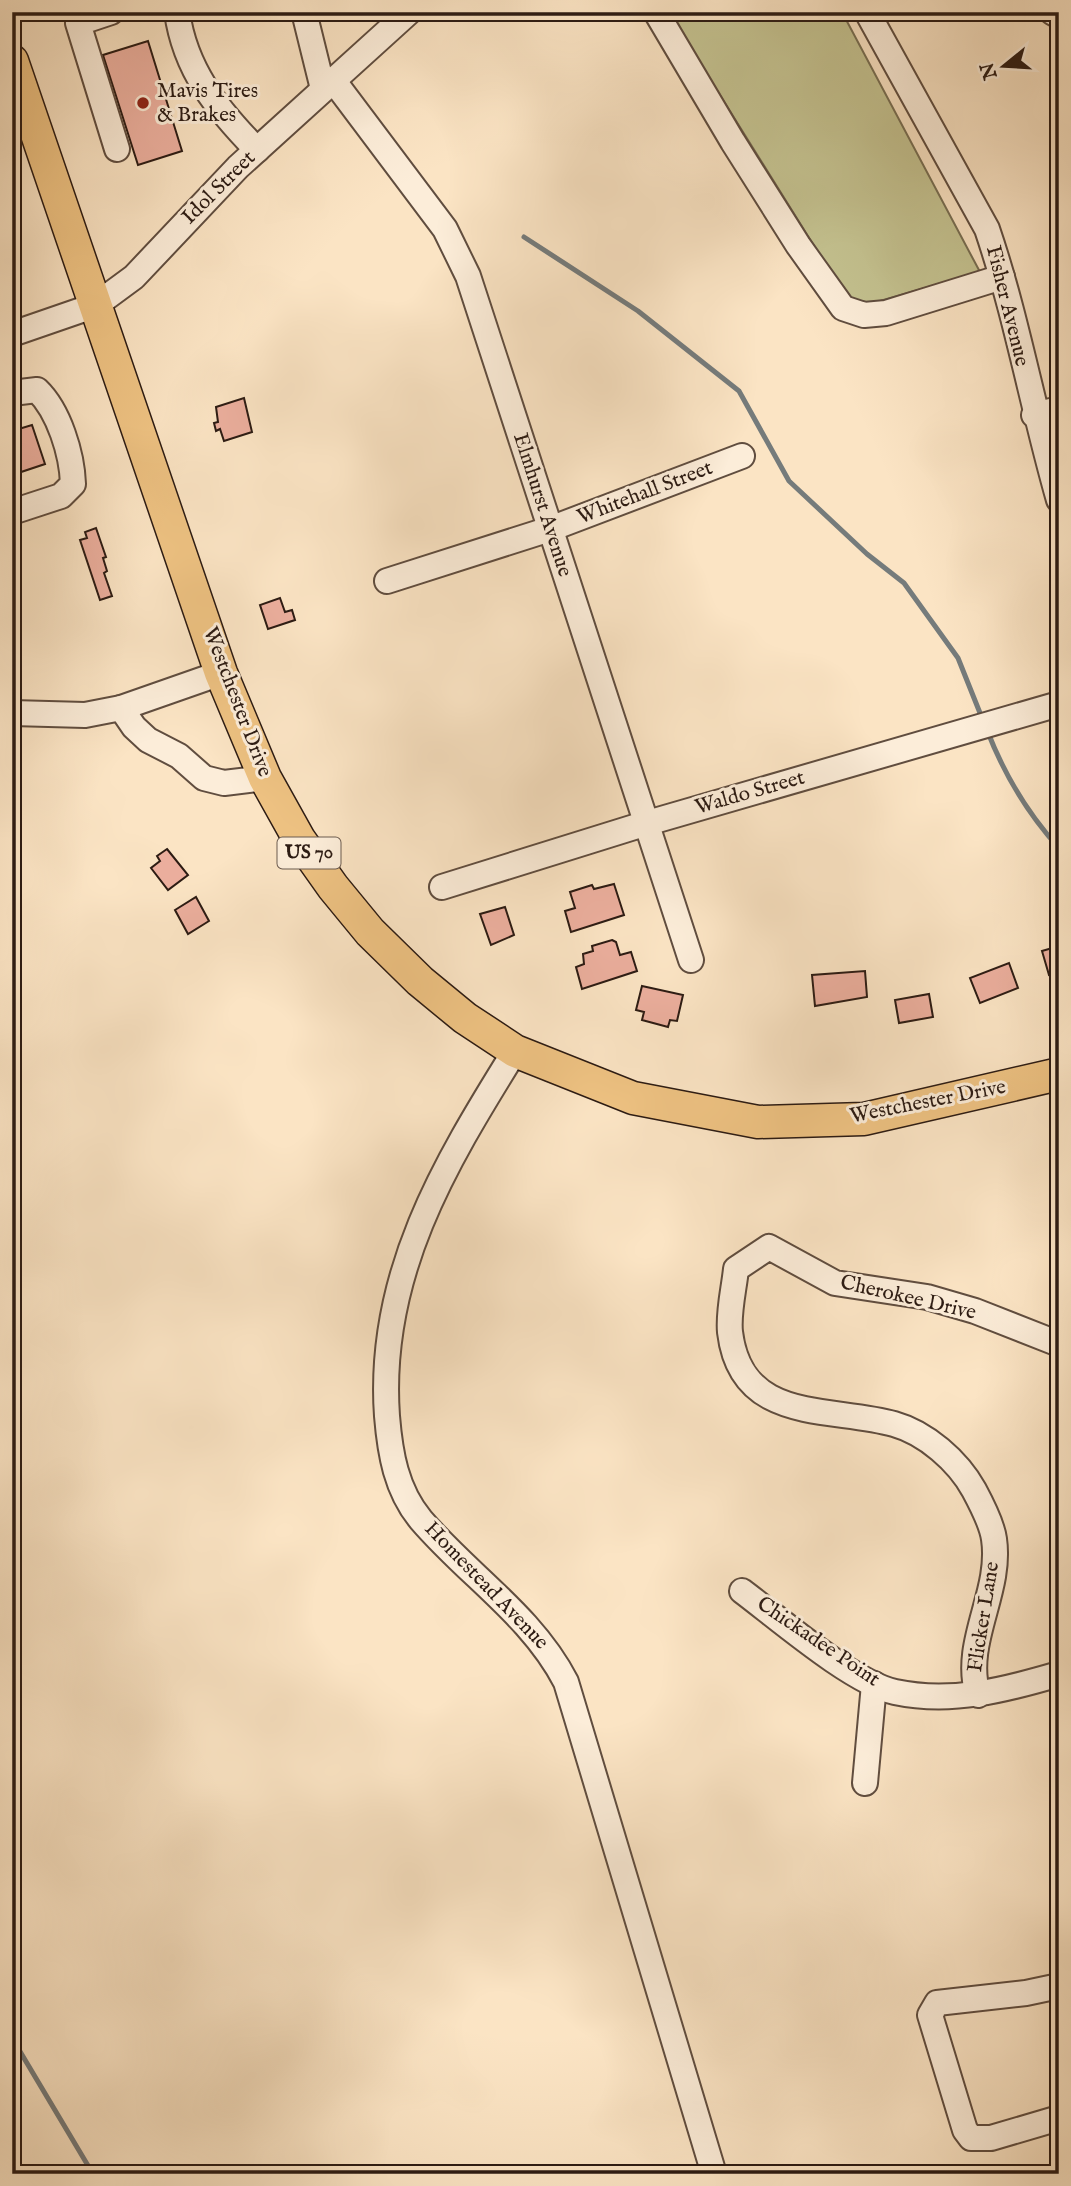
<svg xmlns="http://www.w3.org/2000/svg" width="1071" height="2186" font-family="'IM FELL English',serif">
  <rect width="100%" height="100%" fill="#fbe4c4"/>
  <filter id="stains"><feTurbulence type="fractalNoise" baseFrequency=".00286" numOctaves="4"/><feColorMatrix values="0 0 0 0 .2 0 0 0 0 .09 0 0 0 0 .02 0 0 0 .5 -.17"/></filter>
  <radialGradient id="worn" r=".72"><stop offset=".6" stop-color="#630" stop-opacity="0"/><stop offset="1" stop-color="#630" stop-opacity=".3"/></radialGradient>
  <path fill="#c4c290" stroke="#786e52" stroke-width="2" d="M 668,12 L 842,12 L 980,272 L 873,303 L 856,302 L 841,289 Z"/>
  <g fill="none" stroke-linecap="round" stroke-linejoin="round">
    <g stroke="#757b7b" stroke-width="5">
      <path d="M 524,237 L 638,311 L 739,391 L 789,481 L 867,554 L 904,583 L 958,658 L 982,718"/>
      <path d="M 987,730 C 1004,774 1027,813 1059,848"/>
      <path d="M 12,2038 L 93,2174"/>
    </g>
  </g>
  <g fill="#ecaf9e" stroke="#2c1b13" stroke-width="2">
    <path d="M 148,41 L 182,151 L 138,165 L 103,55 Z"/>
    <path d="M 244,398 L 252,432 L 224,441 L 220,429 L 216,431 L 214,423 L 218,422 L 216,407 Z"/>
    <path d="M 32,425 L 45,464 L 12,475 L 12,431 Z"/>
    <path d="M 96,528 L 106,557 L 103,558 L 107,571 L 104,573 L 112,596 L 100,600 L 80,540 L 87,538 L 85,532 Z"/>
    <path d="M 280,598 L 285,612 L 292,610 L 295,620 L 268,629 L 260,605 Z"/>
    <path d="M 167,849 L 188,875 L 168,890 L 151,868 L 160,861 L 157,856 Z"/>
    <path d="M 614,884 L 624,915 L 571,932 L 565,911 L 575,908 L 570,892 L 592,885 L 594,889 Z"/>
    <path d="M 196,897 L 209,921 L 188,934 L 175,910 Z"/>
    <path d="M 505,907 L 514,935 L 491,945 L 480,914 Z"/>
    <path d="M 612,940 L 616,942 L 620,955 L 631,952 L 637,971 L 582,989 L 576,967 L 584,964 L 583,954 L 593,951 L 592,946 Z"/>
    <path d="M 1059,946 L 1059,972 L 1049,975 L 1042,951 Z"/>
    <path d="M 1009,963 L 1018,988 L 980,1003 L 970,978 Z"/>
    <path d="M 865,971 L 867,997 L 815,1006 L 812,975 Z"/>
    <path d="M 642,986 L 683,995 L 677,1021 L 670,1020 L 668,1027 L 642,1020 L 644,1012 L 636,1010 Z"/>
    <path d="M 929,994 L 933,1017 L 899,1023 L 895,1000 Z"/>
  </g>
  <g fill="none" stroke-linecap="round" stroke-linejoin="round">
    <defs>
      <g id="minor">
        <path d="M 111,12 L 78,23 L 117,149"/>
        <path d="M 177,12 C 185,70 217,109 257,150"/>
        <path d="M 304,12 L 323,89"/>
        <path d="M 656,12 L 733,142 L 798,245 L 843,308 L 864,315 L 886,313 L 1002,277"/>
        <path d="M 867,12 L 987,229 C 1017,317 1033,410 1059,500"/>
        <path d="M 1052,12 L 1059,16"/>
        <path d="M 333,80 L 445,229 L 468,276 L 691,960"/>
        <path d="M 12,334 L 96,305 L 134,277 L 238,167 L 409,12"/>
        <path d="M 12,393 L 37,390 C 59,411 72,454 73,484 L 61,496 L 12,512"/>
        <path d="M 1034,415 L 1059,409"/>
        <path d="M 387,581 L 550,529 L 742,456"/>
        <path d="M 121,708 L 134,727 L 148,740 L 179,756 L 204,778 L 224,783 L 265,778"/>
        <path d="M 12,713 L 85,715 L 121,708 L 221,673"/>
        <path d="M 442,887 L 644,824 L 1059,704"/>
        <path d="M 515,1051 C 444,1165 377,1276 387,1416 C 390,1453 396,1490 421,1520 C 469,1576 532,1616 566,1682 L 714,2174"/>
        <path d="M 742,1591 C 778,1618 853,1683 895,1692 C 951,1704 1005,1690 1059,1674"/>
        <path d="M 978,1695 C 962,1642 1002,1593 994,1539 C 992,1524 981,1503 974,1490 C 958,1461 926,1433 894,1424 C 829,1406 741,1424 730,1332 C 728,1312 734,1289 736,1269 L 769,1247 L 835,1283 L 927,1297 L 975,1311 L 1059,1344"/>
        <path d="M 865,1783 L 874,1684"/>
        <path d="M 1059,1986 L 1026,1993 L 937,2003 L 930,2015 L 965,2130 L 971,2138 L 991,2138 L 1059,2118"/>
      </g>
      <path id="major" d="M 12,61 L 221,673 L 265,778 L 299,839 L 333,887 L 370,932 L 420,981 L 465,1018 L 515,1051 L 633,1098 L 758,1122 L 864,1119 L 1059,1074"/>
    </defs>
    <use href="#minor" stroke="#604d3f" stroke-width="28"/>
    <use href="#major" stroke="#2c1b13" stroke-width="35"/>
    <use href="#minor" stroke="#fcedd9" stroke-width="24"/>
    <use href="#major" stroke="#eec282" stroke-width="32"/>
  </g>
  <circle fill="#8f2418" stroke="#fcedd9" stroke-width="2.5" cx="143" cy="103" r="7"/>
  <g text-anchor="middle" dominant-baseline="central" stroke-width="6" stroke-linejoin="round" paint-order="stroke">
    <rect fill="#fcedd9" stroke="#6a5a4e" stroke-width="2" x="277.5" y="837.5" width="63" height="31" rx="5"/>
    <g font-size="19" font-weight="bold" fill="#2c1b13">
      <text x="309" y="853">US 70</text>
    </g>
    <g font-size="21" fill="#2c1b13" stroke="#fcedd9" text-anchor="start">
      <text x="157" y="91">Mavis Tires<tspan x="157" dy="24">&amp; Brakes</tspan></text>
    </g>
    <g font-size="21" fill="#2c1b13" stroke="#fcedd9">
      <text transform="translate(219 188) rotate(-45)">Idol Street</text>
      <text transform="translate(1007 306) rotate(76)">Fisher Avenue</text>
      <text transform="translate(645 493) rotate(-21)">Whitehall Street</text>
      <text transform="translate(542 505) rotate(72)">Elmhurst Avenue</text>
      <text transform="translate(237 702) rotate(69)">Westchester Drive</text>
      <text transform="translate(750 793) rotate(-16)">Waldo Street</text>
      <text transform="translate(928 1102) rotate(-11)">Westchester Drive</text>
      <text transform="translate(908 1298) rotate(13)">Cherokee Drive</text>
      <text transform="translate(486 1586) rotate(46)">Homestead Avenue</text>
      <text transform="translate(984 1617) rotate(-81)">Flicker Lane</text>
      <text transform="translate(818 1642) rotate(34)">Chickadee Point</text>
    </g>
  </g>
  <rect width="1071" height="2186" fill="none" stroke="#fbe4c4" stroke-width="42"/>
  <rect x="14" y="14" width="1043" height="2158" fill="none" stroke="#2c1b13" stroke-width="3.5"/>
  <rect x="21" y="21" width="1029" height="2144" fill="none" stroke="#2c1b13" stroke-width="2"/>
  <g transform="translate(1004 66) rotate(252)" stroke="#fcedd9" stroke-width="5" paint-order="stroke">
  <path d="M0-5L12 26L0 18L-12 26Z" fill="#2c1b13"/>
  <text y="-10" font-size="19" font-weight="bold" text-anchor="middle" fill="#2c1b13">N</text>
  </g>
  <rect width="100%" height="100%" filter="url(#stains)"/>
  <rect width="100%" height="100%" fill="url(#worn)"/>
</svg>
